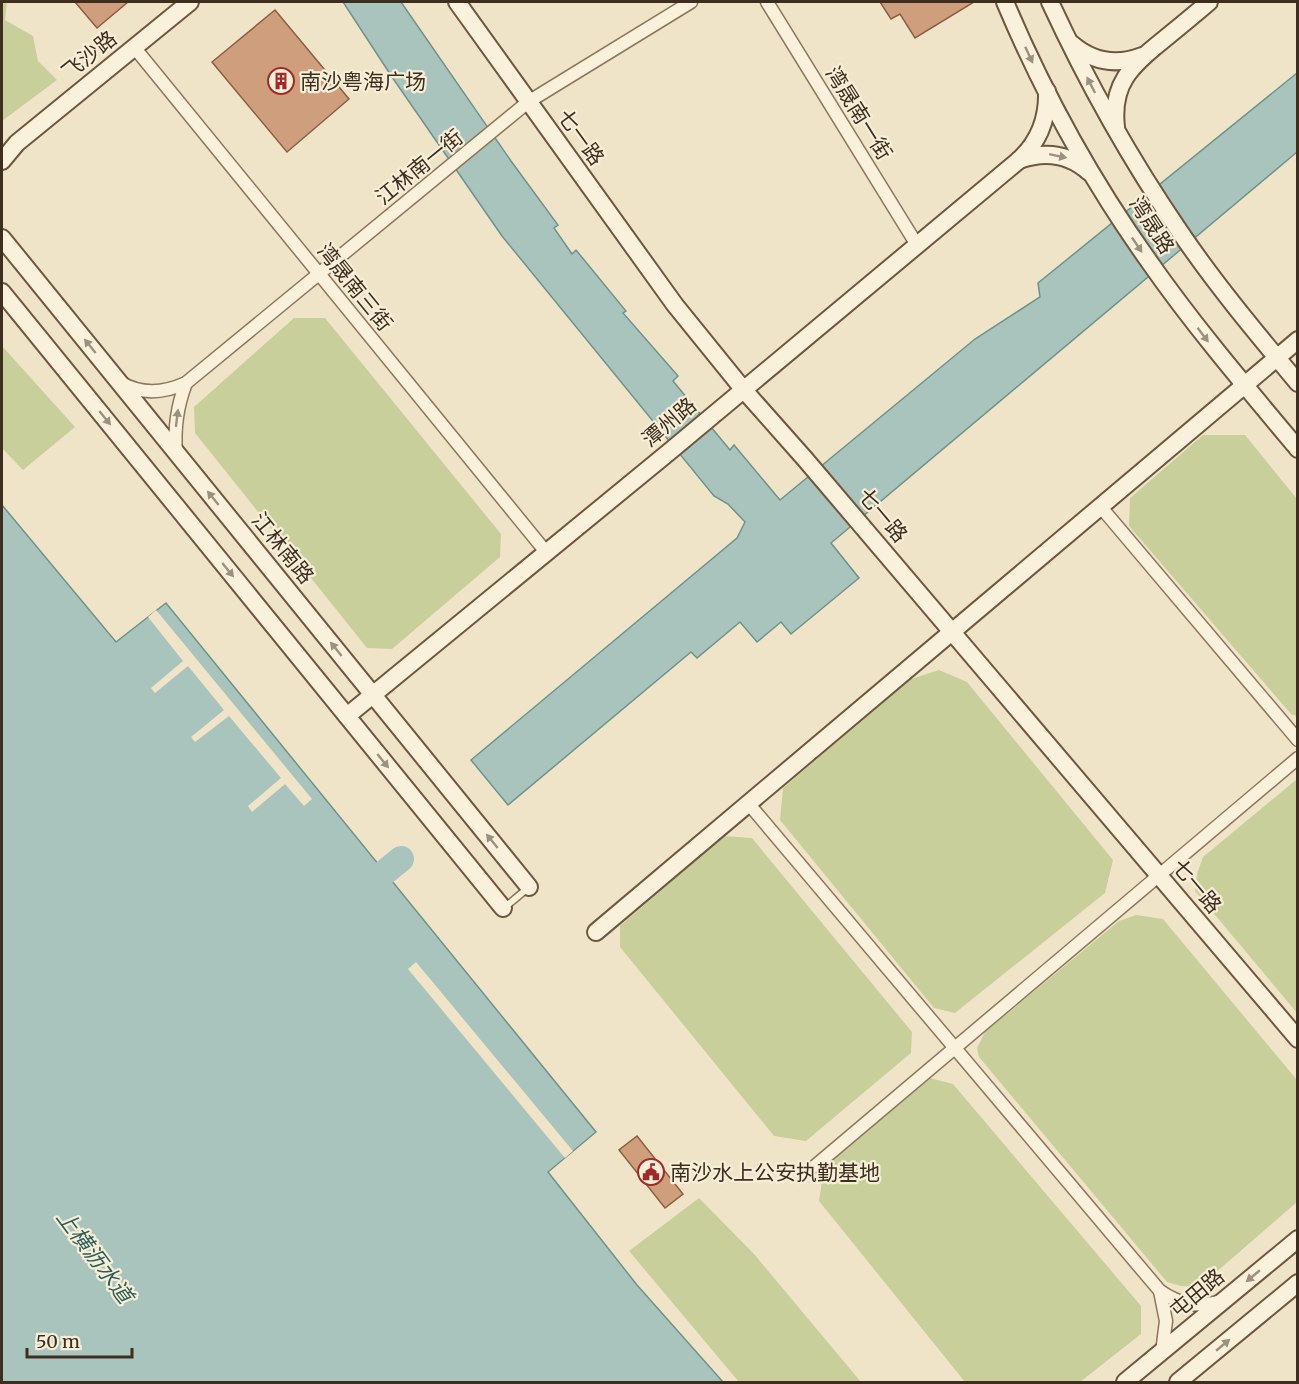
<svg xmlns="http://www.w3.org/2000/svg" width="1299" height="1384" font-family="Merriweather,'Noto Sans SC',serif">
  <rect width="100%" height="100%" fill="#f0e4c8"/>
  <g fill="#c9cf9b">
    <path d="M 2,2 L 7,2 L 5,20 L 33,36 L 38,61 L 57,80 L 2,121 Z"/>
    <path d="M 294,318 L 325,318 L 501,534 L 500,557 L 392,649 L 367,648 L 195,433 L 194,407 Z"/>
    <path d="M 2,346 L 75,427 L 23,470 L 2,448 Z"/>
    <path d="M 1203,435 L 1245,435 L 1297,499 L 1297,716 L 1291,714 L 1129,526 L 1130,498 Z"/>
    <path d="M 939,670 L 967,682 L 1113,860 L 1105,893 L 955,1013 L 934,1008 L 780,820 L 783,788 L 911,679 Z"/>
    <path d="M 1297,779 L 1297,1013 L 1195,891 L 1197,874 L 1203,857 Z"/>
    <path d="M 724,836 L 752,838 L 912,1032 L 911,1053 L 806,1141 L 774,1136 L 620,947 L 620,926 Z"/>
    <path d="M 1136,915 L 1163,919 L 1297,1080 L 1297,1202 L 1199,1287 L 1181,1286 L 1167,1282 L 979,1057 L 977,1048 L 985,1032 L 1119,921 Z"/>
    <path d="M 930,1078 L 953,1084 L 1141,1306 L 1141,1334 L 1080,1382 L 965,1382 L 819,1201 L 824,1168 Z"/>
    <path d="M 699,1198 L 754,1254 L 861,1382 L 739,1382 L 629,1251 Z"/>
  </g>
  <g fill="#a9c4bc" stroke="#6f938a" stroke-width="1.5">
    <path d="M 343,2 L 401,2 L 511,161 L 558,225 L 554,228 L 572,254 L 576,250 L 626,311 L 623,313 L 678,376 L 673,381 L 730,450 L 734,445 L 780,500 L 975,339 L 1040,297 L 1038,283 L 1297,73 L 1297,152 L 831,543 L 859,578 L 791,634 L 781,622 L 757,642 L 740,622 L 697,658 L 691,652 L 508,805 L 471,760 L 737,538 L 745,522 L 728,504 L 714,496 L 502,236 L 392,77 Z"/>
    <path d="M 2,505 L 116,642 L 166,603 L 596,1132 L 548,1172 L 637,1285 L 723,1382 L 2,1382 Z"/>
  </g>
  <g fill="#f0e4c8">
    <path d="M 156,610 L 312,799 L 304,806 L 285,784 L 252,812 L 248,806 L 281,778 L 229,716 L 195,742 L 191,737 L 224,710 L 188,666 L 155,693 L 151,688 L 183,661 L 148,617 Z"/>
    <path d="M 416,962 L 573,1151 L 565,1158 L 408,969 Z"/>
  </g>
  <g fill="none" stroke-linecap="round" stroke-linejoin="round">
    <path stroke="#a9c4bc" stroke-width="26" d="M 357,895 L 401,859"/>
  </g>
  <g fill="#cf9f7d" stroke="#8d5f41" stroke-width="1.5">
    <path d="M 75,2 L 128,2 L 97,28 Z"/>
    <path d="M 880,2 L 974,2 L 915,38 L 900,14 L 891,19 Z"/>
    <path d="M 275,10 L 349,99 L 287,152 L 212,62 Z"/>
    <path d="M 637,1136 L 683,1194 L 665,1208 L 619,1150 Z"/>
  </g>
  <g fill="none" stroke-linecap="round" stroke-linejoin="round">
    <defs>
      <path id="lane" d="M 504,908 L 528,888"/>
      <g id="street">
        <path d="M 767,2 L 917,245"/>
        <path d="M 134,47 L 546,552"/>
        <path d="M 120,382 C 141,395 164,393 186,383 L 528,102 L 691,2"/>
        <path d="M 176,453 C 174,428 177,406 186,383"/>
        <path d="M 1100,506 L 1298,740"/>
        <path d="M 748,803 L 1160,1291 C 1180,1305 1198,1308 1221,1301"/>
        <path d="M 815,1166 L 1298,758"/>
        <path d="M 1160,1291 L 1166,1321 L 1162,1352"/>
      </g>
      <g id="secondary">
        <path d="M 457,2 L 675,305 L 743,389 L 805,459 L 1298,1039"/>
        <path d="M 1005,2 C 1043,92 1091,180 1148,260 C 1194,326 1246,387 1298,449"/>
        <path d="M 1050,2 C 1087,82 1130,159 1180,232 C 1216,285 1257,334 1298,383"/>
        <path d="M 1072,44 C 1093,62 1116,66 1142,56"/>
        <path d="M 1116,127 C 1111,84 1131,66 1162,41 C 1178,28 1194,15 1209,2"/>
        <path d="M 1019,160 C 1044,151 1068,153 1089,172"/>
        <path d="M 2,161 L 17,143 L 190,2"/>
        <path d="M 2,238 L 529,887"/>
        <path d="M 2,292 L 503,908"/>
        <path d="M 347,716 L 669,452 L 1018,161 C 1039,142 1048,119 1047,91"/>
        <path d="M 596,932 L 1298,340"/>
        <path d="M 1125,1382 L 1298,1239"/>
        <path d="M 1178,1382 L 1298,1283"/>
      </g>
    </defs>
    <use href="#lane" stroke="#8d765c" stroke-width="9"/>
    <use href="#street" stroke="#8d765c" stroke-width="15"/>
    <use href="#secondary" stroke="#6f573f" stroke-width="20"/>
    <use href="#lane" stroke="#faf1dc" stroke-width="6"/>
    <use href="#street" stroke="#faf1dc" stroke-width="12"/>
    <use href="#secondary" stroke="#faf1dc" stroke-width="16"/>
  </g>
  <defs><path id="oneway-solid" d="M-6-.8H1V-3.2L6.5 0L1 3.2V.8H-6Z" transform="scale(1.5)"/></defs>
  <g fill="#9c907e">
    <use href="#oneway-solid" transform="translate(1029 55) rotate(65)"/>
    <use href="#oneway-solid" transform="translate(1091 85) rotate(-117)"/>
    <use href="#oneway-solid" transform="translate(1058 156) rotate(12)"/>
    <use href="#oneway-solid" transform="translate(1137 245) rotate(56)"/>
    <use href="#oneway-solid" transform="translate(1203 335) rotate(53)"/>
    <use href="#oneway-solid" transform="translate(90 346) rotate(-129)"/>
    <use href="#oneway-solid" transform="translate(105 418) rotate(51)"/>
    <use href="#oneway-solid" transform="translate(177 418) rotate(-83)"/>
    <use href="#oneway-solid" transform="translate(213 498) rotate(-129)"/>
    <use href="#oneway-solid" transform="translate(228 570) rotate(51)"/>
    <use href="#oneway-solid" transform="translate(336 649) rotate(-129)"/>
    <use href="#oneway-solid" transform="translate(383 761) rotate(51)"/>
    <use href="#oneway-solid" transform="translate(492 841) rotate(-129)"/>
    <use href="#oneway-solid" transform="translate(1253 1276) rotate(140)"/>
    <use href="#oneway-solid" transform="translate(1223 1345) rotate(-40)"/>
  </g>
  <defs>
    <symbol id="building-ring" viewBox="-11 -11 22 22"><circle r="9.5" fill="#f7eed8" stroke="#9e2a2b" stroke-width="1.5"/><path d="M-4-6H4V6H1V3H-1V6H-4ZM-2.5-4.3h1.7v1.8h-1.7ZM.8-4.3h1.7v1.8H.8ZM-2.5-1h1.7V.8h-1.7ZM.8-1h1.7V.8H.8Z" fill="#9e2a2b"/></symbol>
    <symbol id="civic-ring" viewBox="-11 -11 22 22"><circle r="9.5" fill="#f7eed8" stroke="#9e2a2b" stroke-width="1.5"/><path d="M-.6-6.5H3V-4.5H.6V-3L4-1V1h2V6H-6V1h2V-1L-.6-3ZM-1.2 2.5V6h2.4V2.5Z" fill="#9e2a2b"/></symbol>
  </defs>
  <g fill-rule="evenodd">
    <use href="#building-ring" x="266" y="66" width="30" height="30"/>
    <use href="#civic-ring" x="636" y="1157" width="30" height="30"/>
  </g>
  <g text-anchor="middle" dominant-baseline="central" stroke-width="4.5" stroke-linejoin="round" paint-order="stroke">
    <g font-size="21" fill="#3d2e20" stroke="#f7eed8">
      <text transform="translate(89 55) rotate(-39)">飞沙路</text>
      <text transform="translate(859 113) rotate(58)">湾晟南一街</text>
      <text transform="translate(581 137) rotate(54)">七一路</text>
      <text transform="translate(419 167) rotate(-39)">江林南一街</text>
      <text transform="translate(1152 225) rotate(57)">湾晟路</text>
      <text transform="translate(355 287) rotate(51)">湾晟南三街</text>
      <text transform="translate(669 422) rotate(-40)">潭州路</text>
      <text transform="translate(883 515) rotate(50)">七一路</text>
      <text transform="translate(283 548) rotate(51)">江林南路</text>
      <text transform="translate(1197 886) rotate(50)">七一路</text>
      <text transform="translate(1197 1293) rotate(-40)">屯田路</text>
    </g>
    <g font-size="21" fill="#3d2e20" stroke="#f7eed8" text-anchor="start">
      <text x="300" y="81">南沙粤海广场</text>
      <text x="670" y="1172">南沙水上公安执勤基地</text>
    </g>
    <g font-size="22" font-style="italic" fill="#2f5d5a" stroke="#f7eed8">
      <text transform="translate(95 1256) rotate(53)">上横沥水道</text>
    </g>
  </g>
  <rect width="1299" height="1384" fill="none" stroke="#3d2e20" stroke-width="6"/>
  <path d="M27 1348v9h105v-9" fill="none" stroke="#3d2e20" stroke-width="3"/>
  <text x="36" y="1348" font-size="18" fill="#3d2e20" stroke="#f7eed8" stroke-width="4.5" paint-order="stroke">50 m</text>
</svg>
